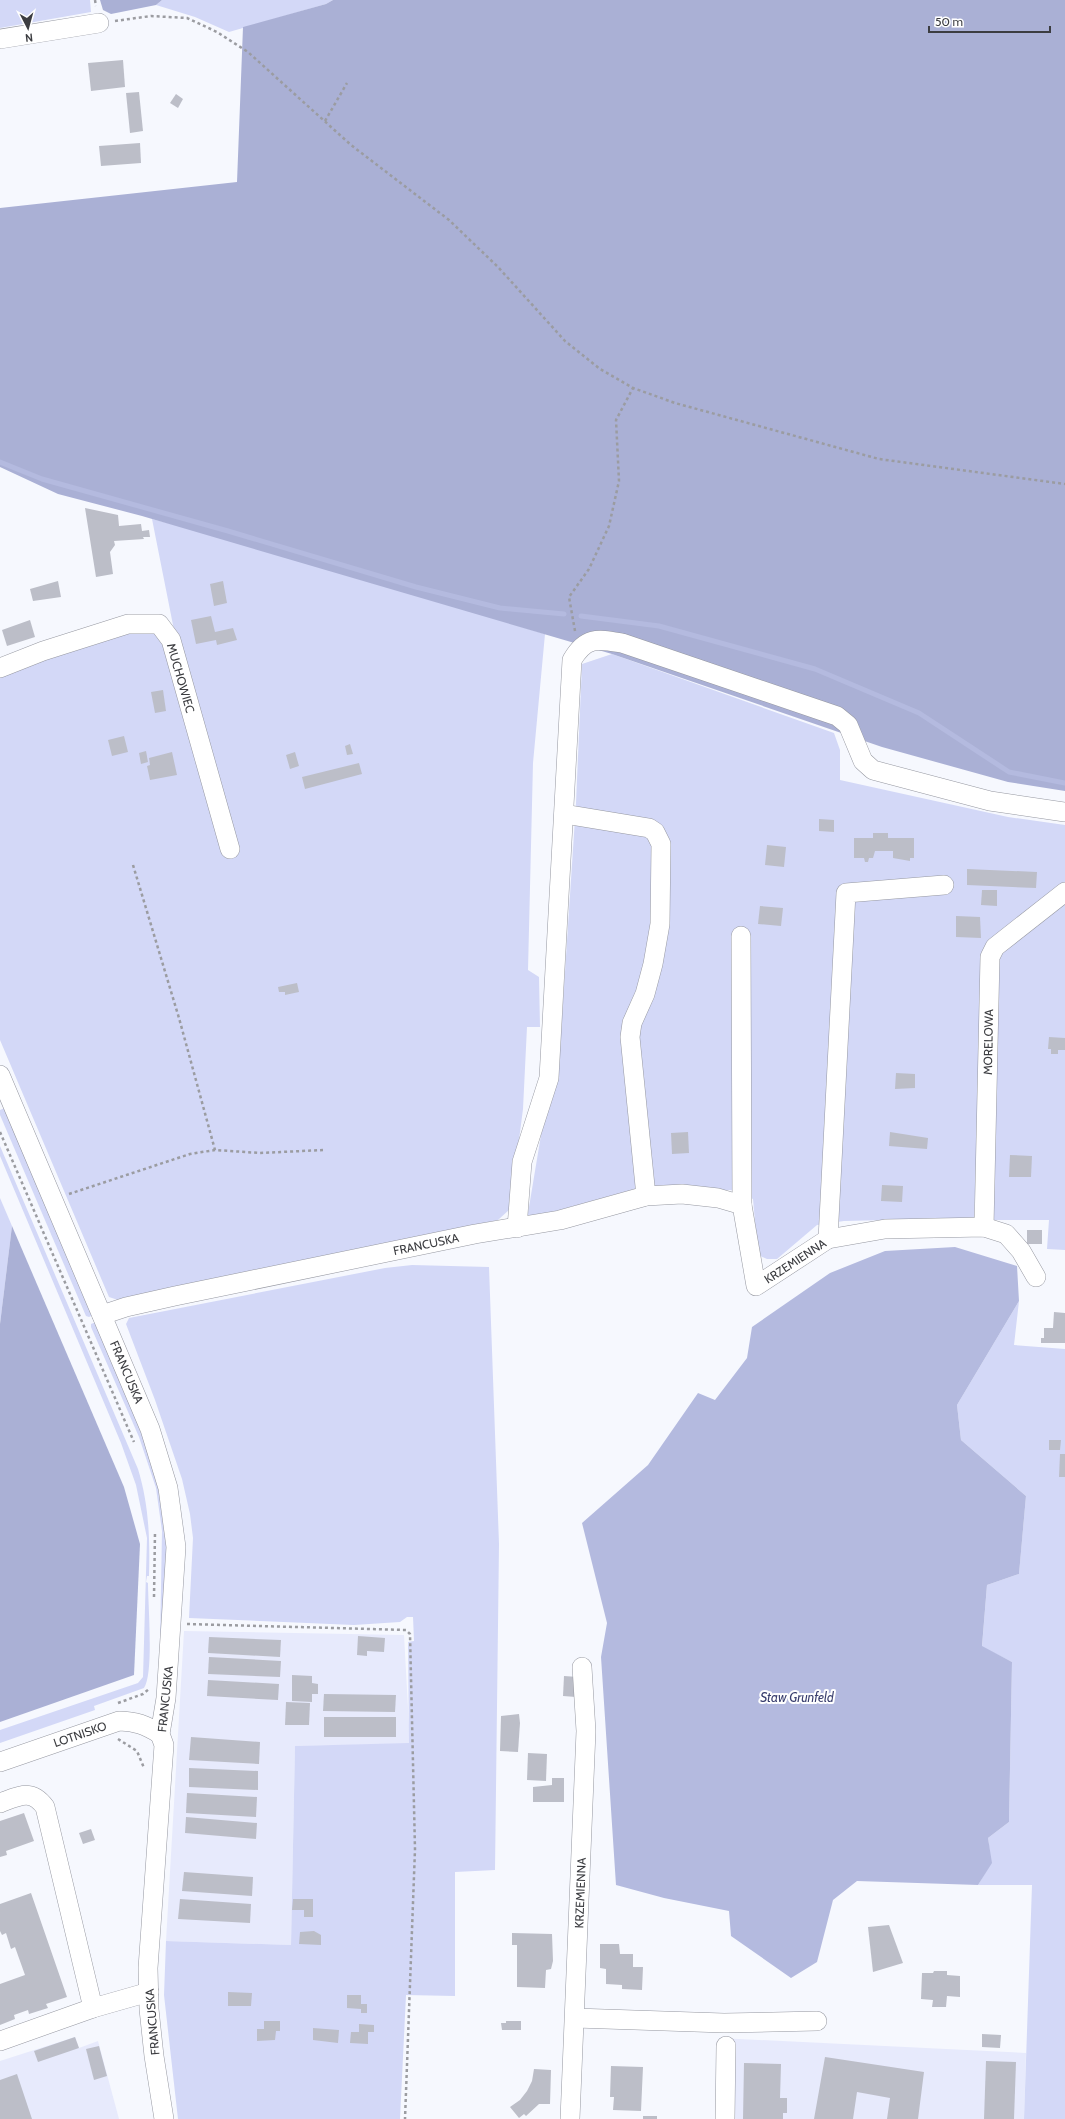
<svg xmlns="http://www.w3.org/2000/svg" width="1065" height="2119" font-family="Cabin,sans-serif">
  <rect width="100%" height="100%" fill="#f6f8fe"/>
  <g fill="#e7eafc">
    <path d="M 184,1631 L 404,1635 L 410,1744 L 295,1746 L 291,1945 L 166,1941 Z"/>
    <path d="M 75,2037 L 79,2048 L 98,2041 L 119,2119 L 0,2119 L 0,2061 Z"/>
    <path d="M 719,2038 L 1026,2053 L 1024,2119 L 717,2119 Z"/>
  </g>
  <g fill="#d3d8f7">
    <path d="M 0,0 L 90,0 L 91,12 L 0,28 Z"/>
    <path d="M 162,0 L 333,0 L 326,4 L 229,32 L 195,17 L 156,5 Z"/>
    <path d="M 152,519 L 254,545 L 545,634 L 533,763 L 528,970 L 539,977 L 540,1027 L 527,1027 L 523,1109 L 510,1209 L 498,1220 L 118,1300 L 109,1297 L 0,1040 L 0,676 L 48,655 L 135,630 L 152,629 L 165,640 L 226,858 L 239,854 L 173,625 Z"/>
    <path d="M 612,654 L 834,733 L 840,750 L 840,780 L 1008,817 L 1065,825 L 1065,886 L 995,935 L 984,954 L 974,1218 L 844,1221 L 817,1225 L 777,1259 L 767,1259 L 758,1255 L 753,1199 L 731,1190 L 660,1191 L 653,1184 L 527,1219 L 542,1129 L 559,1064 L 576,803 L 582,664 Z"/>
    <path d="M 1065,900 L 1065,1250 L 1047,1249 L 1049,1220 L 991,1220 L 995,965 L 1000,951 Z"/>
    <path d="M 5,1108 L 93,1315 L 89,1317 L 86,1316 L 0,1115 L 0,1110 Z"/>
    <path d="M 0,1146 L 138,1469 C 149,1505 150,1539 149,1576 L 147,1576 L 146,1582 L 148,1583 C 148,1604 154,1673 144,1688 L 94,1706 L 95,1710 L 0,1743 L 0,1730 L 138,1683 L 143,1677 L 147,1538 L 136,1485 L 121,1443 L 0,1156 Z"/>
    <path d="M 0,1198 L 12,1226 L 0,1324 Z"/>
    <path d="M 412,1265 L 489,1267 L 499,1544 L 495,1870 L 455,1872 L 455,1996 L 406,1995 L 400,2119 L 178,2119 L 164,1995 L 166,1941 L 291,1945 L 295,1746 L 409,1743 L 408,1642 L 414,1641 L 413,1617 L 407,1617 L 400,1622 L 354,1625 L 189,1618 L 193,1538 L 190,1514 L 182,1479 L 155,1400 L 126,1324 L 129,1318 L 385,1268 Z"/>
    <path d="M 1019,1301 L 1014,1345 L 1065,1349 L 1065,2119 L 1024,2119 L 1032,1885 L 978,1885 L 991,1863 L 988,1838 L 1009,1822 L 1012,1662 L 982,1647 L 987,1585 L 1019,1574 L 1026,1496 L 961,1440 L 957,1405 Z"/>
    <path d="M 96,1322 C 121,1380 159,1457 165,1520 C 169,1561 163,1603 160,1644 L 162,1531 L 156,1488 L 139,1437 L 91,1327 L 91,1324 Z"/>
  </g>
  <g fill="#aab0d5">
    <path d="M 100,0 L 162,0 L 156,5 L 111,14 L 103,10 Z"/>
    <path d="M 333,0 L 1065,0 L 1065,791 L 1008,782 L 882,747 L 612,654 L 142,516 L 58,494 L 0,467 L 0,208 L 237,182 L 243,27 L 326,4 Z"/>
    <path d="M 12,1226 L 124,1487 L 140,1544 L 134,1675 L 0,1722 L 0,1324 Z"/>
  </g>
  <path fill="#b4badf" d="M 955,1247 L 1017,1266 L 1019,1301 L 957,1405 L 961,1440 L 1026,1496 L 1019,1574 L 987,1585 L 982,1646 L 1012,1662 L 1009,1822 L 988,1838 L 992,1863 L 978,1885 L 857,1881 L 833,1900 L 817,1962 L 791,1978 L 731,1936 L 729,1911 L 664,1898 L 616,1885 L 601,1657 L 607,1623 L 582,1523 L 648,1465 L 698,1393 L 715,1400 L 747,1358 L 752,1327 L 830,1273 L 885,1251 Z"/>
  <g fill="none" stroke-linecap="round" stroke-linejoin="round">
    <g stroke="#b4badf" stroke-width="5">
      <path d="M 0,462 L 42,479 L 228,531 L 416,587 L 500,608 L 564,614"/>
      <path d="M 581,616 L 659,626 L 815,669 L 919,713 L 1009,772 L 1065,783"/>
    </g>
  </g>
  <g fill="#bcbec8">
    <path d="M 123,60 L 125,87 L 91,91 L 88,63 Z"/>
    <path d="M 139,92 L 143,131 L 130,133 L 126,93 Z"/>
    <path d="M 176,94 L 183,99 L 178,108 L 170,103 Z"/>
    <path d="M 140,143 L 141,163 L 101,166 L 99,146 Z"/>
    <path d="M 85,508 L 118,515 L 119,526 L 141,524 L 142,531 L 149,530 L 150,537 L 143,537 L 144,539 L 114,541 L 115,545 L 110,552 L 113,574 L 96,577 Z"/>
    <path d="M 58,581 L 61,597 L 33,601 L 30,589 Z"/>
    <path d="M 223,581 L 227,603 L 214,606 L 210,584 Z"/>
    <path d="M 211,616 L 215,632 L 233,628 L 237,640 L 217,645 L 216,640 L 196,644 L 191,620 Z"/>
    <path d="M 30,620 L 35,637 L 7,646 L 2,630 Z"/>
    <path d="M 163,690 L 166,711 L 155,713 L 151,692 Z"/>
    <path d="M 124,736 L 128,752 L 112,756 L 108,740 Z"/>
    <path d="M 350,744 L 353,754 L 347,755 L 345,746 Z"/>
    <path d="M 146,751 L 148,762 L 141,764 L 139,753 Z"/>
    <path d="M 172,752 L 177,775 L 150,780 L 147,766 L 150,765 L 149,758 Z"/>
    <path d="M 295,752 L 299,766 L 290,769 L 286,755 Z"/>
    <path d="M 359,763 L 362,774 L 305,789 L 302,777 Z"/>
    <path d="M 819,819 L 834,820 L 834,832 L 819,831 Z"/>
    <path d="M 873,833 L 888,833 L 888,838 L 914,838 L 914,858 L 910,858 L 910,861 L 893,858 L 893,851 L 875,851 L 873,858 L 869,858 L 868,862 L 865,862 L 864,858 L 854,858 L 854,838 L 873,838 Z"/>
    <path d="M 767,845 L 786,847 L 784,867 L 765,865 Z"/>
    <path d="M 967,869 L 1037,872 L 1036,888 L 967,885 Z"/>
    <path d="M 982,890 L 997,890 L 997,906 L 981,905 Z"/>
    <path d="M 760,906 L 783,908 L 781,926 L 758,924 Z"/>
    <path d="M 956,916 L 980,917 L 981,938 L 956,937 Z"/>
    <path d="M 297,983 L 299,992 L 285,995 L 285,992 L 279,992 L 278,987 Z"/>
    <path d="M 1049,1037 L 1065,1038 L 1065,1050 L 1058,1050 L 1058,1054 L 1051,1054 L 1051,1049 L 1048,1049 Z"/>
    <path d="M 896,1073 L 915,1074 L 915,1088 L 895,1089 Z"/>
    <path d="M 688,1132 L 689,1153 L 672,1154 L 671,1133 Z"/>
    <path d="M 890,1132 L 928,1138 L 927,1149 L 889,1146 Z"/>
    <path d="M 1010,1155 L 1032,1156 L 1031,1177 L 1009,1177 Z"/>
    <path d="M 882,1185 L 903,1186 L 902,1202 L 881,1201 Z"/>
    <rect x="1027" y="1230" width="15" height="14"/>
    <path d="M 1054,1312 L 1065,1313 L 1065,1343 L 1041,1343 L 1041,1338 L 1044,1338 L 1044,1328 L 1053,1328 Z"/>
    <path d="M 1049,1440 L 1061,1440 L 1060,1450 L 1049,1450 Z"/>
    <path d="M 1060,1454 L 1065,1454 L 1065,1477 L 1059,1477 Z"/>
    <path d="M 358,1636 L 385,1638 L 384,1652 L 367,1651 L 367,1656 L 357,1655 Z"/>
    <path d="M 209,1637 L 281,1640 L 280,1657 L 208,1653 Z"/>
    <path d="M 209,1657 L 281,1661 L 280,1677 L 208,1674 Z"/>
    <path d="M 292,1675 L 312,1676 L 312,1683 L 318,1684 L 318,1694 L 312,1694 L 312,1702 L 292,1701 Z"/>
    <path d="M 564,1676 L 578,1677 L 576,1697 L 563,1696 Z"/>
    <path d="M 208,1680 L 279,1684 L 278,1700 L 207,1696 Z"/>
    <path d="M 324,1694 L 396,1695 L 395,1712 L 323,1711 Z"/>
    <path d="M 286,1702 L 310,1703 L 309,1725 L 285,1725 Z"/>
    <path d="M 519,1714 L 520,1723 L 518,1752 L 500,1751 L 501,1716 Z"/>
    <rect x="324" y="1717" width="72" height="20"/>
    <path d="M 191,1737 L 260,1742 L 259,1764 L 189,1760 Z"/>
    <path d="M 528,1753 L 547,1754 L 546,1781 L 527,1780 Z"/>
    <path d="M 189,1768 L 258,1771 L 258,1790 L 189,1787 Z"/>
    <path d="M 552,1778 L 564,1778 L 564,1802 L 533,1802 L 533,1787 L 552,1785 Z"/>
    <path d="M 187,1793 L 257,1797 L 256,1817 L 186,1813 Z"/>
    <path d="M 24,1813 L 34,1841 L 6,1851 L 7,1855 L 0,1857 L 0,1821 Z"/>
    <path d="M 186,1817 L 257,1823 L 256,1839 L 185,1833 Z"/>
    <path d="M 91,1829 L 95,1840 L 83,1844 L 79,1833 Z"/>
    <path d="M 184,1872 L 253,1877 L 252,1896 L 182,1891 Z"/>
    <path d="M 31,1893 L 67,1997 L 46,2004 L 48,2008 L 29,2014 L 28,2010 L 14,2015 L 15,2019 L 0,2025 L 0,1984 L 25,1975 L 15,1947 L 11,1949 L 6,1933 L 2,1935 L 0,1931 L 0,1904 Z"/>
    <path d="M 180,1899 L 251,1904 L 250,1923 L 178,1919 Z"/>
    <path d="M 293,1899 L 313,1899 L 313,1917 L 304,1917 L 304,1910 L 292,1910 Z"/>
    <path d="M 889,1925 L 903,1963 L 873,1972 L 868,1927 Z"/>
    <path d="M 314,1931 L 321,1935 L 321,1945 L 299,1944 L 300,1932 Z"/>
    <path d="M 512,1933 L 552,1934 L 553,1961 L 551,1969 L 546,1970 L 545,1988 L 517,1987 L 517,1945 L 512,1945 Z"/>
    <path d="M 600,1944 L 619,1944 L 620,1954 L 633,1954 L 633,1967 L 643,1967 L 642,1990 L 622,1989 L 622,1985 L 606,1984 L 606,1969 L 600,1968 Z"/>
    <path d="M 934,1971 L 947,1971 L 947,1975 L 960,1976 L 960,1997 L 947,1996 L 946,2007 L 932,2007 L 933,2000 L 921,1999 L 922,1973 L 933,1973 Z"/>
    <path d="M 228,1992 L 252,1993 L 251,2006 L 228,2006 Z"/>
    <path d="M 347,1995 L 361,1995 L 361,2004 L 367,2004 L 367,2013 L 361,2013 L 361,2009 L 347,2008 Z"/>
    <path d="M 264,2021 L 280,2021 L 280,2031 L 276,2031 L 275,2040 L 257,2041 L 257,2029 L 264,2029 Z"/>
    <path d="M 506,2021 L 521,2021 L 521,2030 L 502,2030 L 501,2023 L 506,2023 Z"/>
    <path d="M 359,2024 L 374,2025 L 374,2032 L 368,2032 L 368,2044 L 350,2043 L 351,2032 L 359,2032 Z"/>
    <path d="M 313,2028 L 339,2030 L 338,2043 L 313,2040 Z"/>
    <path d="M 982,2034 L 1001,2035 L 1000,2048 L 982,2047 Z"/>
    <path d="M 75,2037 L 79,2048 L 38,2062 L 34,2051 Z"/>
    <path d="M 99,2046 L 107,2076 L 94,2080 L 86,2049 Z"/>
    <path d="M 825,2057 L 924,2072 L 918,2119 L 887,2119 L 890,2098 L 857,2092 L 853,2119 L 814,2119 Z"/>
    <path d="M 986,2061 L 1016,2062 L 1014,2119 L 984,2119 Z"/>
    <path d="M 744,2063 L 781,2064 L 780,2098 L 787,2098 L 787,2113 L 783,2113 L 783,2119 L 743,2119 Z"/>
    <path d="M 611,2066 L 643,2067 L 641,2111 L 613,2110 L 614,2097 L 610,2097 Z"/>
    <path d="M 534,2069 L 551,2070 L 550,2104 L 539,2104 L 526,2116 L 524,2114 L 519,2118 L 510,2107 L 520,2100 L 527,2091 L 532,2081 Z"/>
    <path d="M 17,2074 L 32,2119 L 0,2119 L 0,2080 Z"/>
    <rect x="643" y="2116" width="14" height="3"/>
  </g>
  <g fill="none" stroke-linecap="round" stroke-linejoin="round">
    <defs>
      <g id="minor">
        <path d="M 0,39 L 99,23"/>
        <path d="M 0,668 L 43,651 L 128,624 L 159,624 L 171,640 L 230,849"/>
        <path d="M 564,814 L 649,828 L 655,832 L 661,844 L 660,924 L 653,964 L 645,994 L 632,1023 L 630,1037 L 646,1196"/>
        <path d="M 741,936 L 742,1205"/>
        <path d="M 0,1075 L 150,1429 L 168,1488 L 176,1547 L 166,1698 L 160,1734 L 164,1745 L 148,1968 L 149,2009 L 154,2056 L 164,2119"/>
        <path d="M 984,1227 L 990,957 L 995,947 L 1065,892"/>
        <path d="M 517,1228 L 522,1162 L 549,1078 L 572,660 C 586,636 598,639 622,643 L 837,716 L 848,725 L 863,761 L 873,770 L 990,801 L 1065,812"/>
        <path d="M 828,1239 L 846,893 L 944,885"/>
        <path d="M 102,1315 L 126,1307 L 175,1296 L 475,1234 L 560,1220 L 646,1196 L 682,1194 L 718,1198 L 742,1205 L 756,1286 L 828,1239 L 885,1229 L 984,1227 L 1006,1234 L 1021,1251 L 1036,1277"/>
        <path d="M 0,1762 L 119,1721 C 135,1721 146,1725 160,1734"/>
        <path d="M 0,1803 C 19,1796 31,1788 45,1807 L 93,2008"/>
        <path d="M 575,2018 L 724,2023 L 817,2021"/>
        <path d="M 0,2041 L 93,2008 L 149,1992"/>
        <path d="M 570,2119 L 586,1731 L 582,1667"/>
        <path d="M 725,2119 L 726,2046"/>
      </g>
    </defs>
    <use href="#minor" stroke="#9698a1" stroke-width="20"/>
    <g stroke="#9b9ca1" stroke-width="2.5" stroke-dasharray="3 3" stroke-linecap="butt">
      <path d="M 95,0 L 96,6"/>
      <path d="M 115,21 L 151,16 L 187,18 L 217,32 L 248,52 L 351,145 L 449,220 L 498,267 L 565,341 L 600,369 L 633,388 L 675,403 L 879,459 L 1065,484"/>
      <path d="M 325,121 L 347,83"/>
      <path d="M 575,631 L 569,597 L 589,569 L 609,526 L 619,481 L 616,420 L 633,388"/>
      <path d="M 133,865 L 179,1018 L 215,1150"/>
      <path d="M 0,1132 L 134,1442"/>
      <path d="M 69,1194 L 190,1154 L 215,1150 L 260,1153 L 323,1150"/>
      <path d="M 154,1597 L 155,1532"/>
      <path d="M 187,1624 L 406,1630 L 410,1634 L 415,1849 L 405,2119"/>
      <path d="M 118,1703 L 143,1694 L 149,1689"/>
      <path d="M 118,1739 L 137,1751 L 144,1768"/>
    </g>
    <use href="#minor" stroke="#fff" stroke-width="19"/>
  </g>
  <g text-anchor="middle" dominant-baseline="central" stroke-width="4" stroke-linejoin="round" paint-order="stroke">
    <g font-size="12" fill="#3c3d41" stroke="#fff">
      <text transform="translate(181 678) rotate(74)">MUCHOWIEC</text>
      <text transform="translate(988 1042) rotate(-89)">MORELOWA</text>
      <text transform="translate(426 1244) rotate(-12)">FRANCUSKA</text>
      <text transform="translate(795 1261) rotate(-33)">KRZEMIENNA</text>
      <text transform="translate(127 1372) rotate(67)">FRANCUSKA</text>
      <text transform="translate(165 1699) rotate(-84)">FRANCUSKA</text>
      <text transform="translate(80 1734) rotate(-19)">LOTNISKO</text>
      <text transform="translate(580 1893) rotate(-88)">KRZEMIENNA</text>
      <text transform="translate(152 2022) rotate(-95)">FRANCUSKA</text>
    </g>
    <g font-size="13" font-style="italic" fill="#393e6e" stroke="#fff">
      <text x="797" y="1697">Staw Grunfeld</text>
    </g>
  </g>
  <g transform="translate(28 28) rotate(174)" stroke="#ffffff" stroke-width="3" paint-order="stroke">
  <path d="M0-3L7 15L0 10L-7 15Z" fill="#3c3d41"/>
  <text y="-6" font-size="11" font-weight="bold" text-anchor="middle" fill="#3c3d41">N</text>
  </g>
  <path d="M929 26v6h121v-6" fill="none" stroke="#3c3d41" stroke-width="2"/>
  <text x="935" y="26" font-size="12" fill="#3c3d41" stroke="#ffffff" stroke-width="3" paint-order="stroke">50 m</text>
</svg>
